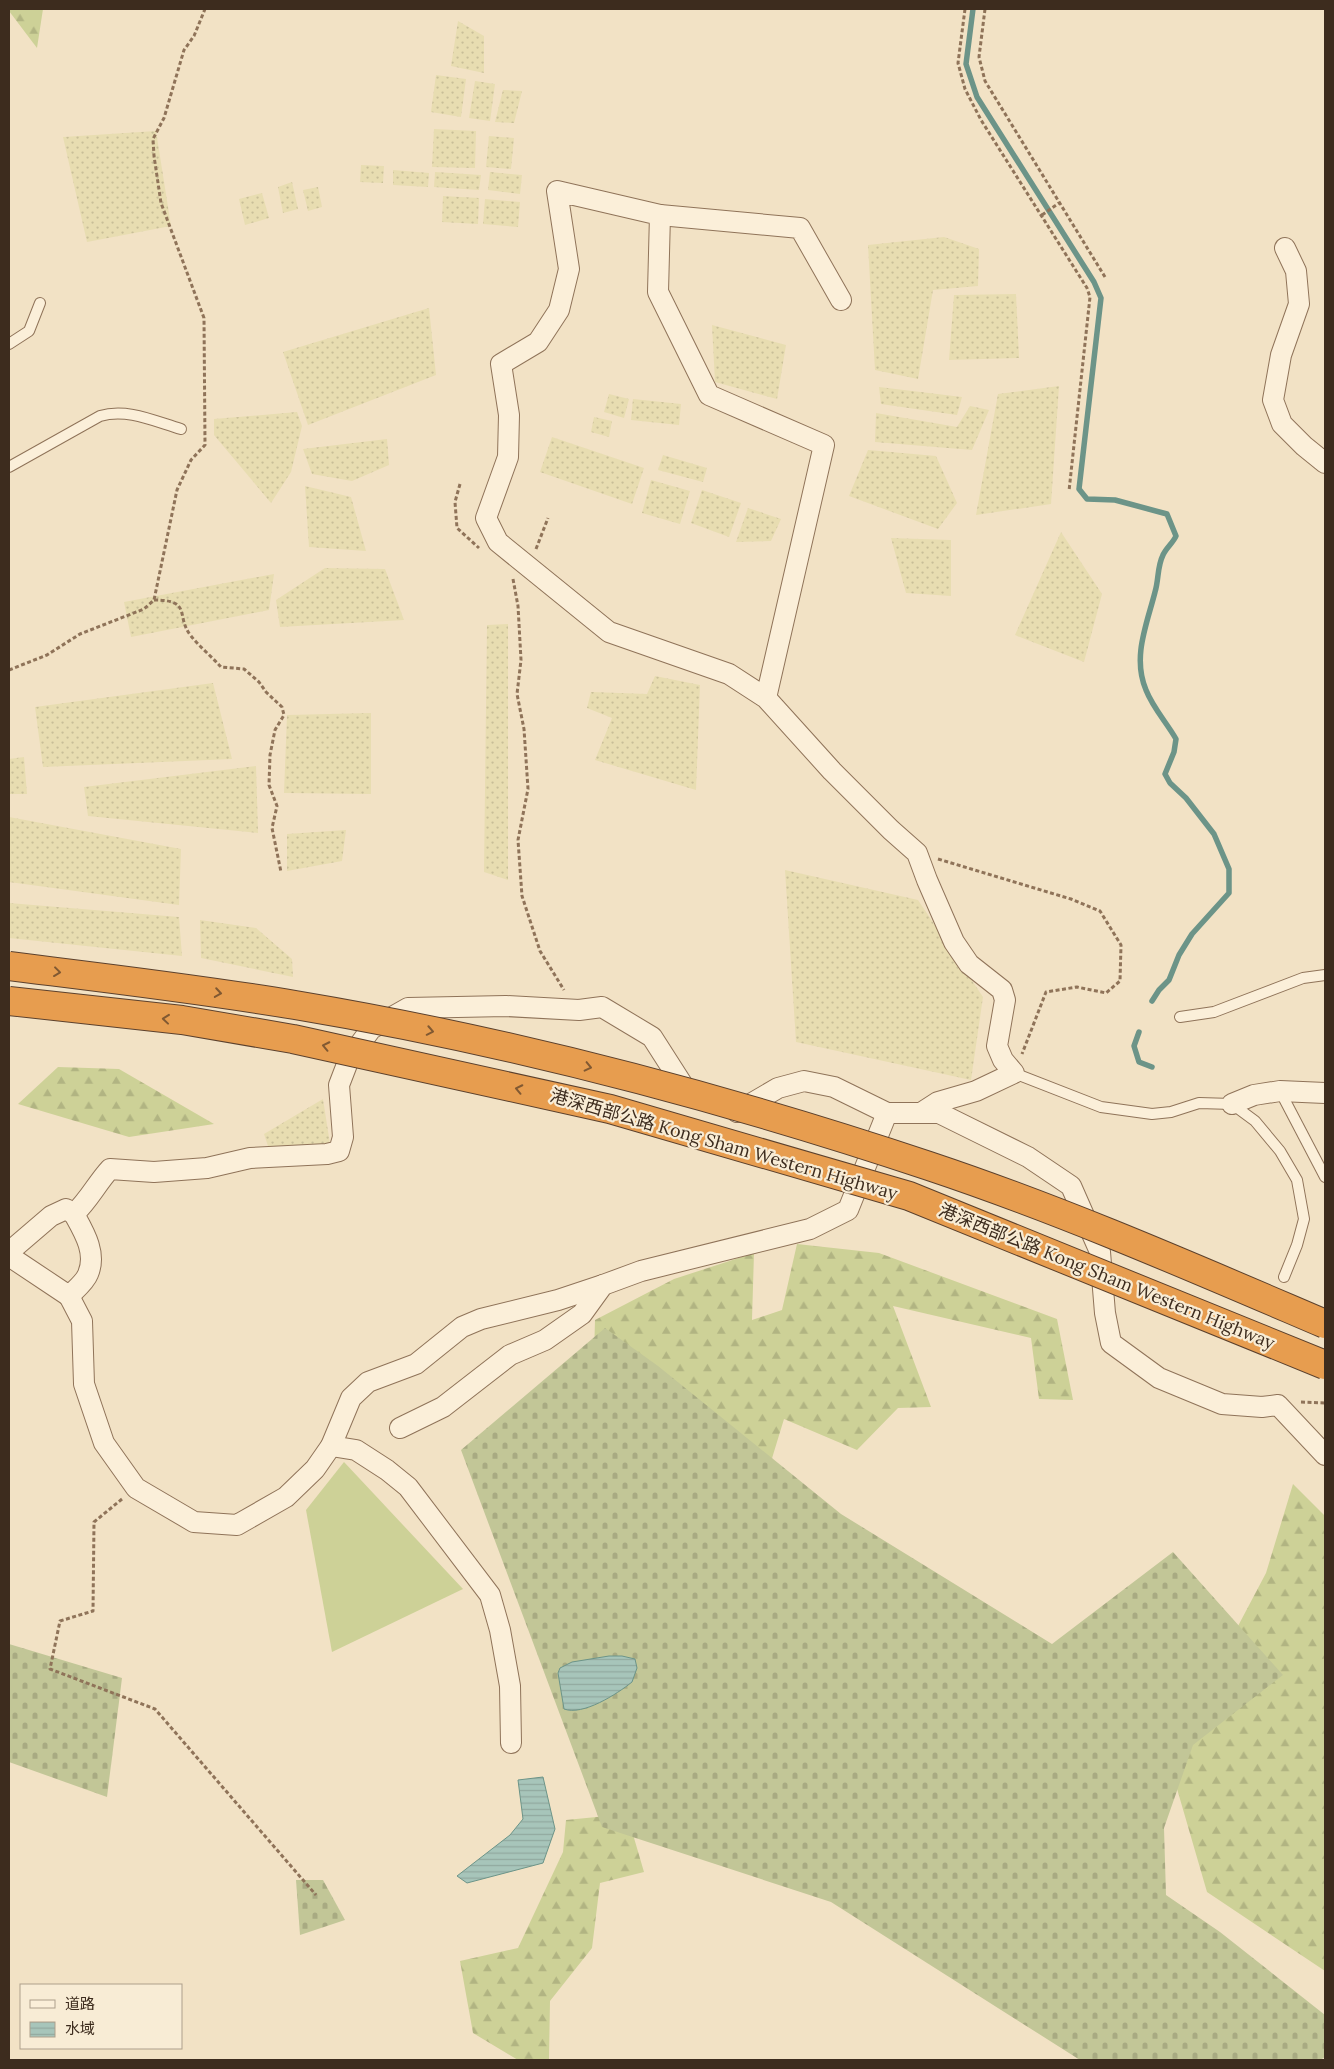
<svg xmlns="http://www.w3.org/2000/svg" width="1334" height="2069" font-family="Lora,'Noto Sans SC',serif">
  <defs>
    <pattern id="farmland-dots" width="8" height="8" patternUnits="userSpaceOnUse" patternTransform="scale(1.25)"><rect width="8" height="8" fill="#e8ddb1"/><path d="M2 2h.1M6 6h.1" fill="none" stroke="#c8be98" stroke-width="1.8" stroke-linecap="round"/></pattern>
    <pattern id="forest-firs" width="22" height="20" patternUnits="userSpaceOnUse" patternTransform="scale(1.25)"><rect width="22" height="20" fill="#cdd197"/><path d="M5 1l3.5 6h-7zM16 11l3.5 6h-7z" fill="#b1b482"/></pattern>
    <pattern id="cemetery-stones" width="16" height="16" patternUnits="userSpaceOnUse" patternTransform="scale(1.25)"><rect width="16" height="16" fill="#c2c697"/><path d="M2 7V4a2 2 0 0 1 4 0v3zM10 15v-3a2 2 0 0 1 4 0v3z" fill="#a8aa82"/></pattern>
    <pattern id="water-rules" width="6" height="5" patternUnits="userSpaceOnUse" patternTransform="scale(1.25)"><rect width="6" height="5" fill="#a7c5ba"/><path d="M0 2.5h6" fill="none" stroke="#91a99f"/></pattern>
  </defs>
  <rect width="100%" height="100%" fill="#f2e2c5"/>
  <g fill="url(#farmland-dots)">
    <path d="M 458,21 L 484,36 L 484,73 L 451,66 Z"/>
    <path d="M 436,75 L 466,79 L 461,117 L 431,112 Z"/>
    <path d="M 475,81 L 495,84 L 490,121 L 469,118 Z"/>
    <path d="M 503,90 L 522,91 L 514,123 L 495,122 Z"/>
    <path d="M 434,129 L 476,131 L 475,168 L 432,167 Z"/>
    <path d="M 156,131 L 171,226 L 87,242 L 63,137 Z"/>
    <path d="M 489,136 L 514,138 L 511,169 L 486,167 Z"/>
    <path d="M 361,165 L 384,166 L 383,183 L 360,182 Z"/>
    <path d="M 393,170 L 429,173 L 428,187 L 393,185 Z"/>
    <path d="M 435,172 L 481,175 L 479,190 L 434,187 Z"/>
    <path d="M 490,172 L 522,175 L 520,194 L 488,190 Z"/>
    <path d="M 292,182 L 298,209 L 283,213 L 278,187 Z"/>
    <path d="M 318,187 L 322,207 L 308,211 L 303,190 Z"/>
    <path d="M 262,193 L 269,218 L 245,225 L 239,199 Z"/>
    <path d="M 443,196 L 479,198 L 478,224 L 442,222 Z"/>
    <path d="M 485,199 L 520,202 L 518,227 L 483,224 Z"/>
    <path d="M 944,237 L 979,249 L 978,286 L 933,290 L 918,379 L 875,370 L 868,245 Z"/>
    <path d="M 1016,294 L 1019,358 L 949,360 L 954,295 Z"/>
    <path d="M 429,308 L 436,375 L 308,425 L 283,352 Z"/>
    <path d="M 712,325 L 786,345 L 777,399 L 715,382 Z"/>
    <path d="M 1059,386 L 1051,504 L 976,515 L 998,394 Z"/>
    <path d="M 879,387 L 962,397 L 957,415 L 881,404 Z"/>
    <path d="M 609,394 L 629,399 L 624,418 L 604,412 Z"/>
    <path d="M 633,399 L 681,404 L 679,425 L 631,420 Z"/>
    <path d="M 970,406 L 989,410 L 972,450 L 875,442 L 876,413 L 957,427 Z"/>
    <path d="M 297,412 L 302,426 L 291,472 L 271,503 L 214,435 L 214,419 Z"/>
    <path d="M 594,417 L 612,421 L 609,437 L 591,432 Z"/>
    <path d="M 552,437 L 644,468 L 632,504 L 540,472 Z"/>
    <path d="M 387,439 L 389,465 L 352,481 L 312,474 L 303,449 Z"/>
    <path d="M 868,450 L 936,456 L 957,503 L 938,529 L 849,496 Z"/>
    <path d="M 663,455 L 707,468 L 703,482 L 658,470 Z"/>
    <path d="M 651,480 L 690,491 L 680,524 L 642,513 Z"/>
    <path d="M 305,486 L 351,497 L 366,551 L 309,547 Z"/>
    <path d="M 702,490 L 741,503 L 729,537 L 691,523 Z"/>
    <path d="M 748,508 L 781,519 L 771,541 L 736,542 Z"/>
    <path d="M 1061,532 L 1102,594 L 1084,662 L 1015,635 Z"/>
    <path d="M 891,538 L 951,540 L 951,596 L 906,593 Z"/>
    <path d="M 325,568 L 385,569 L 404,620 L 280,627 L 276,600 Z"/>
    <path d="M 274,574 L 269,610 L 131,637 L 124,602 Z"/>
    <path d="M 508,624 L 508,880 L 484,872 L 487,625 Z"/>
    <path d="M 655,676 L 700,685 L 696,790 L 595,760 L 612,718 L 587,708 L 591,692 L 647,694 Z"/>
    <path d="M 213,683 L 232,759 L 43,767 L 35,707 Z"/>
    <path d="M 371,713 L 371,794 L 284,793 L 287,715 Z"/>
    <path d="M 24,757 L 27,794 L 9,794 L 9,759 Z"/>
    <path d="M 256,766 L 258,833 L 88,816 L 84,787 Z"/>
    <path d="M 9,817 L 181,849 L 179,905 L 9,882 Z"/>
    <path d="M 346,830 L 342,861 L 287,871 L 287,834 Z"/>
    <path d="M 785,870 L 918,900 L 983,997 L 971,1080 L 796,1042 Z"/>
    <path d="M 9,903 L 179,917 L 182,956 L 9,938 Z"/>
    <path d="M 200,920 L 256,928 L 292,959 L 293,977 L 201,958 Z"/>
    <path d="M 323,1099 L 330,1144 L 269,1149 L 264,1134 Z"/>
  </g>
  <path fill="#cdd197" d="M 344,1462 L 463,1589 L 332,1652 L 306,1510 Z"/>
  <g fill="url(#forest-firs)">
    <path d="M 9,9 L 43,9 L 37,48 L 9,11 Z"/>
    <path d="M 58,1067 L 119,1069 L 214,1124 L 129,1137 L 18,1104 Z"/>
    <path d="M 797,1244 L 879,1253 L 1057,1319 L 1073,1400 L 1039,1399 L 1031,1338 L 893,1306 L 931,1407 L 898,1408 L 857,1450 L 784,1419 L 762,1491 L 594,1356 L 595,1320 L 674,1279 L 754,1253 L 752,1320 L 782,1310 Z"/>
    <path d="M 1293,1484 L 1325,1516 L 1325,1971 L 1207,1892 L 1164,1744 L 1209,1681 L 1266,1573 Z"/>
    <path d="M 627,1814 L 644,1872 L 600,1883 L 592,1948 L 550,2001 L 549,2060 L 518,2060 L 473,2033 L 460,1961 L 518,1948 L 563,1852 L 566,1820 Z"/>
  </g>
  <g fill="url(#cemetery-stones)">
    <path d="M 605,1328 L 658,1366 L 841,1514 L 1052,1644 L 1173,1552 L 1283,1675 L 1193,1745 L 1164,1828 L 1166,1895 L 1220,1932 L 1325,2015 L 1325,2057 L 1320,2060 L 1080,2060 L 831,1902 L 602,1827 L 461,1450 Z"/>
    <path d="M 9,1644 L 122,1678 L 107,1797 L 9,1762 Z"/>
    <path d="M 296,1880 L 323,1880 L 345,1920 L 300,1935 Z"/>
  </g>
  <g fill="url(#water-rules)" stroke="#6c9488">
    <path d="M 609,1656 L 622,1656 L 635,1659 L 637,1668 L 632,1682 C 617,1694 583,1716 564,1709 L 558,1673 L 560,1668 L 572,1662 Z"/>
    <path d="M 543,1777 L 555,1829 L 543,1863 L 467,1883 L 457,1876 L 510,1835 L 523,1819 L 518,1780 Z"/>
  </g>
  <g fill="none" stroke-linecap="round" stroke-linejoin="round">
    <g stroke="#6c9488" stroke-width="5.5">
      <path d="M 973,9 L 966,64 L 977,97 L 1094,282 L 1101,298 L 1079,489 L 1087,499 L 1115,500 L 1167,514 L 1176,536 C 1173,543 1166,548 1163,555 C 1157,567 1159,579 1155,592 C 1147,624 1132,657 1146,690 C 1153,708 1167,723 1176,739 L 1174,752 L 1165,774 L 1170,783 L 1186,798 L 1214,834 L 1229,869 L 1229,893 L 1192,934 L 1179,955 L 1169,980 L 1159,990 L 1152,1001"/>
      <path d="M 1139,1032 L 1134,1046 L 1139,1062 L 1152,1067"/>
    </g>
    <defs>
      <g id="lane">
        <path d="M 9,344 L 29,331 L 40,303"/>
        <path d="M 9,467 L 100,416 C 127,408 154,421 181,429"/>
        <path d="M 1180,1017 L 1214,1012 L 1303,978 L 1325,975"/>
        <path d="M 1014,1073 L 1101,1107 L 1152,1114 L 1171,1112 L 1199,1103 L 1232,1104 L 1255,1121 L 1280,1151 L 1297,1180 L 1304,1219 L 1297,1245 L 1284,1277"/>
        <path d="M 1280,1091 L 1325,1177"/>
      </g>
      <g id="street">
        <path d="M 660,215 L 800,228 L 841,300"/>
        <path d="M 1285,248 L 1296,271 L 1299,304 L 1281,355 L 1273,400 L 1282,424 L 1304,446 L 1325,463"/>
        <path d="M 766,698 L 824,445 L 709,395 L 658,292 L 660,215 L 557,191 L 569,269 L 559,310 L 538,342 L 501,364 L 509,415 L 508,457 L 486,518 L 498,542 L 609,632 L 729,674 L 766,698 L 832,771 L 891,830 L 917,853 L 927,880 L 954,942 L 969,964 L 1002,990 L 1005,1000 L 997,1046 L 1003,1060 L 1014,1073 L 976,1091 L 938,1102 L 921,1113"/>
        <path d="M 1232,1104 L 1254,1095 L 1280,1091 L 1325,1093"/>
        <path d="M 737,1112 L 778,1088 L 804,1081 L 834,1087 L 887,1113 L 939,1113 L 1028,1157 L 1071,1186 L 1100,1252 L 1105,1313 L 1111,1343 L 1159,1378 L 1222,1404 L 1262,1407 L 1278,1405 L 1325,1455"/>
        <path d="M 9,1252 L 51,1216 L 66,1209 L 74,1214"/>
        <path d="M 9,1256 L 69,1296 C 75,1290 85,1282 88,1274 C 97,1253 84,1232 74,1214 C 89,1200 97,1183 110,1169 L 154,1172 L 207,1168 L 250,1158 L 327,1154 L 339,1151 L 343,1137 L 339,1085 L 349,1059 L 371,1029 L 408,1008 L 506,1006 L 579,1010 L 602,1007 L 652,1037 L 684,1087 L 695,1096"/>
        <path d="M 69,1296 L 82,1321 L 84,1384 L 104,1443 L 136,1488 L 194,1522 L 237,1525 L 286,1497 L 315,1469 L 331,1446 L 351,1398 L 368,1382 L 416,1364 L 462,1327 L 481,1319 L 558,1300 L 603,1285"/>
        <path d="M 400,1428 L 443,1407 L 510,1355 L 545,1340 L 582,1314 L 603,1285 L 641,1271 L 810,1229 L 848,1210 L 887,1113"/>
        <path d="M 331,1446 L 356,1450 L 387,1470 L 408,1487 L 490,1595 L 500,1630 L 510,1686 L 511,1743"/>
      </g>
    </defs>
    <use href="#lane" stroke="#8f7359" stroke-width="12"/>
    <use href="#street" stroke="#8f7359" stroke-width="22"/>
    <g stroke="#8f7359" stroke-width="3" stroke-dasharray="4 2.5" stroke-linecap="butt">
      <path d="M 965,9 L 958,63 L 965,89 L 981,120 L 1087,288 L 1090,297 L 1069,491"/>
      <path d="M 985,9 L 979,57 L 985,81 L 1105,277"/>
      <path d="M 1042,215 L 1059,203"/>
      <path d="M 460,484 L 455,502 L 457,528 L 479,548"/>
      <path d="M 536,549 L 548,518"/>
      <path d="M 513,579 L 518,606 L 521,660 L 517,694 L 524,729 L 528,789 L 518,840 L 522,896 L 540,951 L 564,990"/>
      <path d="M 154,600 C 193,600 175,616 191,636 C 200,647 212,657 221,667 L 244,669 L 259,682 L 266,692 L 282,707 L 284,715 L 275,730 L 270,755 L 269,785 L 277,806 L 272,828 L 281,872"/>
      <path d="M 9,670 L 47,655 L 80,634 L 144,609 L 154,600 L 177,490 L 191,460 L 205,445 L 204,318 L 161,203 L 154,156 L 153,139 L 164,118 L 184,50 L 194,36 L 205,9"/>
      <path d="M 938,859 L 1071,899 L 1100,911 L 1121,945 L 1120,981 L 1106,993 L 1077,987 L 1046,992 L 1022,1054"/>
      <path d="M 1301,1402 L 1325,1403"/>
      <path d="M 122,1499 L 94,1522 L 93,1611 L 60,1621 L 50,1669 L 155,1709 L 316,1895"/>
    </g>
    <use href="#lane" stroke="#fbefd9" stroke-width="10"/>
    <use href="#street" stroke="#fbefd9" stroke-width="20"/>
    <defs>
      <g id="highway-bridge">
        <path d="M 9,966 C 105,978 200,989 295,1005 C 510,1041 722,1097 929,1166 C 1064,1211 1194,1268 1325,1324"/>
        <path d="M 9,1001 L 182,1020 L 293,1039 L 610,1109 L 909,1196 L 1325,1365"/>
      </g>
    </defs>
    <use href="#highway-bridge" stroke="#5c412d" stroke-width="30" stroke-linecap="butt"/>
    <use href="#highway-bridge" stroke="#e79d4f" stroke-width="28"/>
  </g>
  <defs><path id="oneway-chevron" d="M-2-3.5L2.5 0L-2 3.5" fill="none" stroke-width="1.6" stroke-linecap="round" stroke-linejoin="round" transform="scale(1.25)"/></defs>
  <g stroke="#815932">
    <use href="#oneway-chevron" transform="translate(57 972) rotate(7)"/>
    <use href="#oneway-chevron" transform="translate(218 993) rotate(9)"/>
    <use href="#oneway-chevron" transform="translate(166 1019) rotate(-174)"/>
    <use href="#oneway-chevron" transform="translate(430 1031) rotate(11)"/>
    <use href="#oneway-chevron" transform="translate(326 1046) rotate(-168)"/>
    <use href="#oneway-chevron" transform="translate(588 1067) rotate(13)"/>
    <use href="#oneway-chevron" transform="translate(519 1089) rotate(-168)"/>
  </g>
  <g text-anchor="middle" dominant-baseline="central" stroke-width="4.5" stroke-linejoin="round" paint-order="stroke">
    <g font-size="18" fill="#3d2c1e" stroke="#f8ecd5">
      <text transform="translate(724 1144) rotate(16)">港深西部公路 Kong Sham Western Highway</text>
      <text transform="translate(1107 1276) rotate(22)">港深西部公路 Kong Sham Western Highway</text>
    </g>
  </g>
  <rect width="1334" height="2069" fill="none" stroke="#3d2c1e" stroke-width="20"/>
  <rect x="20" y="1984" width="162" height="65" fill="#f8ecd5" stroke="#ad9f8c"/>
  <rect x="30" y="2000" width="25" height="8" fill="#fbefd9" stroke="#ad9f8c"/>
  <text x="65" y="2009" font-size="15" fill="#3d2c1e">道路</text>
  <rect x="30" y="2022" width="25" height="15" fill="url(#water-rules)" stroke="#ad9f8c"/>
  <text x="65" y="2034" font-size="15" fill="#3d2c1e">水域</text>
</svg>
